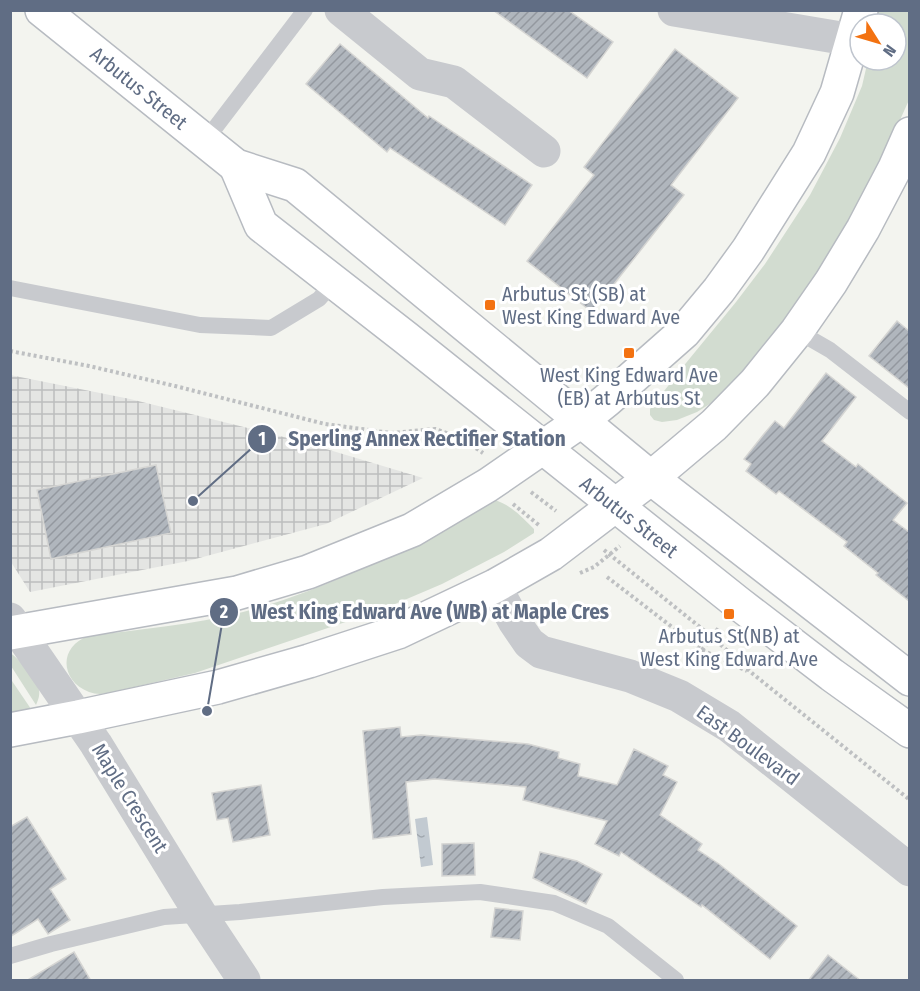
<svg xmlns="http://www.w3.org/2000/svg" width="920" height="991" font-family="'Fira Sans Condensed',sans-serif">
  <defs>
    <pattern id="industrial-grid" width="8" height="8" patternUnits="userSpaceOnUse" patternTransform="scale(1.5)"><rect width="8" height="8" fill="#e4e5e3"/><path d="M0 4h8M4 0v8" fill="none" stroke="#bcbebe"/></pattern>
    <pattern id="water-ripples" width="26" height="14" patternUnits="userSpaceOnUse" patternTransform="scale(1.5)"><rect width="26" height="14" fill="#c2cad1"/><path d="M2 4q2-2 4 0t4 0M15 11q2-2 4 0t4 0" fill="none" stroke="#a1a8af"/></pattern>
    <pattern id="building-hatch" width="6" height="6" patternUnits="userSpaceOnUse" patternTransform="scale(1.5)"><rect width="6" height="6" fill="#b0b6bd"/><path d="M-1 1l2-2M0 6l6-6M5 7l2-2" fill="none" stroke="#93989f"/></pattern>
  </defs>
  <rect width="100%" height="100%" fill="#f3f4ef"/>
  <path fill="url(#industrial-grid)" d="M 10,375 L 130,399 L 296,440 L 423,478 L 326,524 L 188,561 L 30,592 L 11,562 Z"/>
  <g fill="#d2dcd0">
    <path d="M 876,11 L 909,11 L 909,100 L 881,162 L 851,221 L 818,273 L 783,323 L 749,366 L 716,400 L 697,412 L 677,420 L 662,422 L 654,420 L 650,415 L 650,409 L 686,363 L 736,302 L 765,264 L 810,195 L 840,138 L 862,86 L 868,60 L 896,60 L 896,24 L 873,24 Z"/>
    <path d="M 494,500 C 510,504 523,518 534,529 L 534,533 L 504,552 L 442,584 L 381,610 L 195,673 L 113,692 C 105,694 97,695 89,692 C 60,681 58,646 89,636 C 140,629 193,625 243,612 C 332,589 413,544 494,500 Z"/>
    <path d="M 10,653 C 20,659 36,679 39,690 C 40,696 38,700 36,705 L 11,666 Z"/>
    <path d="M 10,678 L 31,709 L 28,712 L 11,715 Z"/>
  </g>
  <path fill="url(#water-ripples)" d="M 427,817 L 433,865 L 421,867 L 415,819 Z"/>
  <g fill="url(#building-hatch)" stroke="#d5d5d3" stroke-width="1.5">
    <path d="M 493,10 L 568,10 L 613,42 L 587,78 Z"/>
    <path d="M 340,44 L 428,118 L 429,116 L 532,185 L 505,225 L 390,148 L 387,152 L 306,84 Z"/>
    <path d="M 675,49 L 738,98 L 671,185 L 684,195 L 592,312 L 527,261 L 594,175 L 584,167 Z"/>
    <path d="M 897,321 L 909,331 L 909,388 L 869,356 Z"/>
    <path d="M 826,373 L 856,397 L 822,441 L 856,467 L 858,464 L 907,503 L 893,520 L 909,532 L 909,601 L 876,575 L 878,573 L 844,546 L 847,542 L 779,491 L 776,494 L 746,471 L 751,464 L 744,459 L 764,434 L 775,421 L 784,428 Z"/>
    <path d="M 156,465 L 171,533 L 51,559 L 37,490 Z"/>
    <path d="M 400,727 L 401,737 L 421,735 L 528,744 L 559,752 L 558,758 L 580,764 L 578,776 L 617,785 L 634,749 L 668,766 L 663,775 L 677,782 L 660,815 L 702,844 L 698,850 L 719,864 L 797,926 L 770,959 L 702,905 L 701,907 L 621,852 L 619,856 L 595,844 L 607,821 L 523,800 L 526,787 L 435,779 L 406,782 L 411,834 L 373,839 L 363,731 Z"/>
    <path d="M 261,785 L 270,835 L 233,842 L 228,818 L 217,820 L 212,793 Z"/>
    <path d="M 27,817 L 66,879 L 50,889 L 70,920 L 48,934 L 38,919 L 10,937 L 10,827 Z"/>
    <path d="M 474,843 L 475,875 L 442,876 L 442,844 Z"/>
    <path d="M 540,852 L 577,861 L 602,874 L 586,904 L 533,878 Z"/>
    <path d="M 495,908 L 523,911 L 520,940 L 491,937 Z"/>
    <path d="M 74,952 L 91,981 L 26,981 Z"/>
    <path d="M 828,955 L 861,981 L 808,981 Z"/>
  </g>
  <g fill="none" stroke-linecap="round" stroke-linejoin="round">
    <defs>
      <g id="secondary">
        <path d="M 42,10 L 236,166 L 295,185 L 651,478 L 910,679"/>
        <path d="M 236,166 L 261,225 L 406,338 L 738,603 L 832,675 L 910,731"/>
        <path d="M 10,633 L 237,593 L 308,572 L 412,530 L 488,485 L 581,421 L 607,400 L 684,332 L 719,290 L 748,250 L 809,153 L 837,93 L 861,10"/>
        <path d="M 10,730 L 78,717 L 218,687 L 309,661 L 398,632 L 495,586 L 551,554 L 651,478 L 714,425 L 755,383 L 797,331 L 831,282 L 863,229 L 895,168 L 910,134"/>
      </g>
    </defs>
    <use href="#secondary" stroke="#b7bbc1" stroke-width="36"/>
    <g stroke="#bec0c2" stroke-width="4" stroke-dasharray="3 3" stroke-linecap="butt">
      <path d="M 10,351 L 89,366 L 175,386 L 325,424 L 391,433 L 435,429 L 461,438 L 483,453"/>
      <path d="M 531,492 L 556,511"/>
      <path d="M 513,504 L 540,526"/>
      <path d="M 604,550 L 711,636 L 753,674 L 910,800"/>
      <path d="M 580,573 L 594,567 L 620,546"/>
      <path d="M 607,577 L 702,650 L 747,671"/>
      <path d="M 702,650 L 720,626"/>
    </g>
    <g stroke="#c8cace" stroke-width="16">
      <path d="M 205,141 L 305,10"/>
      <path d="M 10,288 L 200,325 L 271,328 L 319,299 L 334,282"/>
      <path d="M 797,331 L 830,350 L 910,412"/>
      <path d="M 10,956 L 51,944 L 164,917 L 240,912 L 383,897 L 480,892 L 554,903 L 608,926 L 676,980"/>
    </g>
    <g stroke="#c8cace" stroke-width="33">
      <path d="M 341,10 L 420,74 L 454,82 L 544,151"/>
      <path d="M 674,10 L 853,40"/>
      <path d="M 495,586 L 514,621 L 529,643 L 541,652 L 630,676 L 679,696 L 729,726 L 910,870"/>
      <path d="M 10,619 L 96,744 L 201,915 L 244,980"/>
    </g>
    <use href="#secondary" stroke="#fff" stroke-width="33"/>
  </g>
  <g fill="#f37211" stroke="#fff" stroke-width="2">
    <rect x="484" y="299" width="12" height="12" rx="3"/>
    <rect x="623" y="347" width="12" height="12" rx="3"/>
    <rect x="723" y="608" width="12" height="12" rx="3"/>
  </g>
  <g text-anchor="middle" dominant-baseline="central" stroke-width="6" stroke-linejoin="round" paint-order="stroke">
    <g font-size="20" fill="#606d84" stroke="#fff">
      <text transform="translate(139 88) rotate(39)">Arbutus Street</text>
      <text transform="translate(629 517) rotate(38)">Arbutus Street</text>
      <text transform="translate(748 745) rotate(36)">East Boulevard</text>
      <text transform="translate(130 798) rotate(58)">Maple Crescent</text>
    </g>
    <g font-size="20" fill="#606d84" stroke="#fff">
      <text x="502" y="294" text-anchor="start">Arbutus St (SB) at<tspan x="502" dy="23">West King Edward Ave</tspan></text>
      <text x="629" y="375">West King Edward Ave<tspan x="629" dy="23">(EB) at Arbutus St</tspan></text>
      <text x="729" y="636">Arbutus St(NB) at<tspan x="729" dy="23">West King Edward Ave</tspan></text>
    </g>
  </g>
  <path fill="none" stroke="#606d84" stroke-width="2" d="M193 501L262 439M207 711L224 612"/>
  <g fill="#606d84" stroke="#fff" stroke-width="2">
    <circle cx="193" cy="501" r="6"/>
    <circle cx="207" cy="711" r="6"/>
    <circle cx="262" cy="439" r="15"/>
    <circle cx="224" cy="612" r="15"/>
  </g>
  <g font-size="18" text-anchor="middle" font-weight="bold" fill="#fff">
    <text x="262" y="445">1</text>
    <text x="224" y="618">2</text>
  </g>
  <g font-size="21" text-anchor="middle" font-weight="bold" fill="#606d84" stroke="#fff" stroke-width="6" stroke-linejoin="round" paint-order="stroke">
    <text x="427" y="446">Sperling Annex Rectifier Station</text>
    <text x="430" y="619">West King Edward Ave (WB) at Maple Cres</text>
  </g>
  <rect width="920" height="991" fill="none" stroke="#606d84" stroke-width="24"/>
  <g transform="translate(878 42) rotate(127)"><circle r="28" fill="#ffffff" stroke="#bfc5ce" stroke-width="1.5"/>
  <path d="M0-4.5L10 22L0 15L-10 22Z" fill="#f37211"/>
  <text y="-9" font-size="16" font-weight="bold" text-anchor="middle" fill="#606d84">N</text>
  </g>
</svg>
